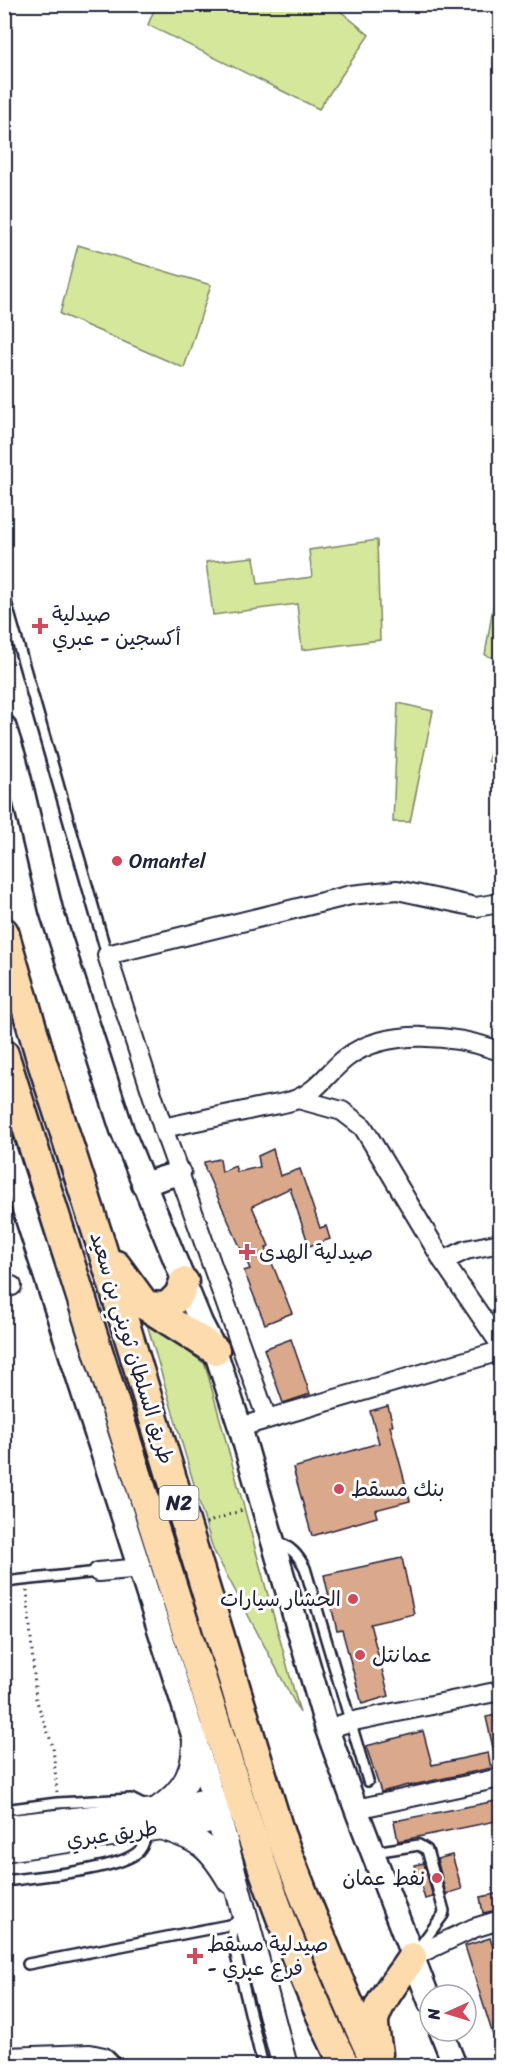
<svg xmlns="http://www.w3.org/2000/svg" width="505" height="2070" font-family="Sriracha,'Playpen Sans Arabic',sans-serif">
  <rect width="100%" height="100%" fill="#fff"/>
  <filter id="ink" filterUnits="userSpaceOnUse"><feTurbulence type="fractalNoise" baseFrequency=".0167" numOctaves="2"/><feDisplacementMap in="SourceGraphic" scale="12" xChannelSelector="R" yChannelSelector="G"/><feConvolveMatrix kernelMatrix="1 2 1 2 8 2 1 2 1" color-interpolation-filters="sRGB"/></filter>
  <g filter="url(#ink)">
    <g fill="#d5e79b" stroke="#7c846b" stroke-width="1.5">
      <path d="M 332,4 L 369,35 L 319,109 L 148,25 L 156,5 Z"/>
      <path d="M 78,245 L 211,285 L 184,368 L 60,314 Z"/>
      <path d="M 377,540 L 380,640 L 302,650 L 297,604 L 213,615 L 206,562 L 254,557 L 258,584 L 312,577 L 309,550 Z"/>
      <path d="M 495,595 L 500,597 L 500,660 L 485,655 Z"/>
      <path d="M 398,703 L 433,711 L 410,822 L 393,822 Z"/>
      <path d="M 500,710 L 500,766 L 488,761 Z"/>
      <path d="M 146,1321 L 205,1364 L 300,1713 L 213,1549 Z"/>
    </g>
    <g fill="#daa98c" stroke="#22223b" stroke-width="1.5">
      <path d="M 273,1149 L 280,1176 L 300,1169 L 320,1228 L 326,1226 L 330,1239 L 309,1246 L 290,1188 L 252,1206 L 269,1246 L 266,1248 L 292,1313 L 265,1324 L 244,1271 L 250,1269 L 205,1169 L 204,1162 L 220,1159 L 222,1172 L 235,1166 L 237,1172 L 260,1167 L 258,1156 Z"/>
      <path d="M 291,1339 L 310,1394 L 283,1403 L 264,1349 Z"/>
      <path d="M 388,1406 L 393,1425 L 390,1426 L 410,1501 L 375,1510 L 377,1517 L 312,1536 L 293,1468 L 379,1443 L 370,1411 Z"/>
      <path d="M 402,1558 L 414,1614 L 370,1624 L 389,1696 L 362,1704 L 342,1630 L 337,1631 L 324,1575 Z"/>
      <path d="M 501,1714 L 501,1761 L 496,1761 L 486,1717 Z"/>
      <path d="M 423,1731 L 432,1765 L 488,1753 L 491,1768 L 408,1786 L 408,1785 L 381,1792 L 366,1746 Z"/>
      <path d="M 501,1800 L 501,1820 L 398,1841 L 394,1821 Z"/>
      <path d="M 452,1855 L 462,1889 L 446,1894 L 437,1859 Z"/>
      <path d="M 424,1863 L 433,1897 L 425,1899 L 415,1865 Z"/>
      <path d="M 501,1893 L 501,1909 L 483,1913 L 480,1897 Z"/>
      <path d="M 490,1938 L 501,1973 L 501,2050 L 498,2051 L 465,1946 Z"/>
    </g>
    <g fill="none" stroke-linecap="round" stroke-linejoin="round">
      <defs>
        <g id="service">
          <path d="M 4,595 L 107,955"/>
          <path d="M 276,1541 C 291,1547 298,1555 305,1568 L 368,1781"/>
          <path d="M 4,1582 L 98,1572"/>
          <path d="M 4,1810 L 57,1803 L 131,1799 L 147,1807"/>
          <path d="M 374,1852 L 419,1845 L 427,1850 L 444,1911 L 443,1915 L 417,1950"/>
          <path d="M 4,1881 C 34,1877 120,1870 139,1851 C 145,1844 145,1837 146,1829"/>
          <path d="M 237,1920 L 234,1924 L 232,1939 L 263,2066"/>
          <path d="M 28,1964 L 234,1924"/>
        </g>
        <g id="minor">
          <path d="M 298,1099 L 342,1111 L 363,1127 L 443,1261 L 500,1344"/>
          <path d="M 163,1128 C 195,1121 226,1115 257,1108 C 270,1105 286,1104 297,1099 C 318,1091 329,1071 346,1058 C 387,1027 455,1035 500,1051"/>
          <path d="M 443,1261 L 466,1250 L 500,1243"/>
          <path d="M 4,1287 L 12,1286"/>
          <path d="M 267,1419 L 163,1128 L 107,955 L 351,895 L 397,890 L 476,907 L 500,903"/>
          <path d="M 240,1427 L 500,1351"/>
          <path d="M 98,1572 L 141,1568"/>
          <path d="M 327,1729 L 349,1722 L 500,1691"/>
          <path d="M 356,1809 L 500,1778"/>
          <path d="M 412,1957 L 474,1928 L 500,1920"/>
          <path d="M 4,2057 L 90,2054 L 104,2057 L 113,2066"/>
        </g>
        <g id="tertiary">
          <path d="M 4,726 L 15,760 L 51,910 L 122,1130 L 201,1323 L 215,1350 L 240,1427 L 327,1729 L 356,1809 L 430,2002"/>
          <path d="M 4,1147 L 214,1800"/>
          <path d="M 143,1184 L 179,1173"/>
          <path d="M 441,2031 L 455,2066"/>
        </g>
        <g id="secondary">
          <path d="M 157,1810 C 186,1790 196,1771 195,1735"/>
          <path d="M 4,1828 L 154,1811 L 214,1800 L 285,2066"/>
          <path d="M 164,1828 C 201,1840 210,1847 230,1881"/>
          <path d="M 4,1849 L 219,1819"/>
        </g>
        <g id="trunk">
          <path d="M 4,932 L 42,1062 L 101,1245 L 280,1834 C 310,1912 341,1990 377,2066"/>
          <path d="M 4,1054 L 249,1828 C 277,1910 306,1988 345,2066"/>
          <path d="M 116,1265 L 146,1306 L 215,1350"/>
          <path d="M 146,1306 L 167,1307 L 179,1295 L 184,1282"/>
          <path d="M 378,2054 C 377,2044 374,2032 374,2022 C 376,2003 402,1974 412,1957"/>
        </g>
      </defs>
      <use href="#service" stroke="#22223b" stroke-width="14"/>
      <use href="#minor" stroke="#22223b" stroke-width="22"/>
      <use href="#tertiary" stroke="#22223b" stroke-width="27"/>
      <use href="#secondary" stroke="#22223b" stroke-width="28"/>
      <use href="#trunk" stroke="#22223b" stroke-width="33"/>
      <g stroke="#22223b" stroke-width="3" stroke-dasharray="1.5 4.5" stroke-linecap="butt">
        <path d="M 206,1523 L 245,1509"/>
        <path d="M 27,1590 L 36,1699 L 53,1747 L 57,1792"/>
      </g>
      <use href="#service" stroke="#fff" stroke-width="9"/>
      <use href="#minor" stroke="#fff" stroke-width="18"/>
      <use href="#tertiary" stroke="#fff" stroke-width="22"/>
      <use href="#secondary" stroke="#fff" stroke-width="24"/>
      <use href="#trunk" stroke="#fedbac" stroke-width="28"/>
    </g>
  </g>
  <g fill="#d1495b" stroke="#fff" stroke-width="2">
    <path d="M37 617h6v6h6v6h-6v6h-6v-6h-6v-6h6z"/>
    <circle cx="117" cy="861" r="6"/>
    <path d="M244 1243h6v6h6v6h-6v6h-6v-6h-6v-6h6z"/>
    <circle cx="339" cy="1489" r="6"/>
    <circle cx="353" cy="1599" r="6"/>
    <circle cx="360" cy="1655" r="6"/>
    <circle cx="437" cy="1878" r="6"/>
    <path d="M192 1947h6v6h6v6h-6v6h-6v-6h-6v-6h6z"/>
  </g>
  <g text-anchor="middle" dominant-baseline="central" stroke-width="6" stroke-linejoin="round" paint-order="stroke">
    <rect fill="#fff" stroke="#646476" stroke-width="1.5" x="159.5" y="1486" width="39" height="34" rx="4.5"/>
    <g font-size="20" font-weight="bold" fill="#22223b">
      <text x="179" y="1503">N2</text>
    </g>
    <g font-size="21" fill="#22223b" stroke="#fff" text-anchor="start">
      <text x="52" y="614">صيدلية<tspan x="52" dy="24">أكسجين - عبري</tspan></text>
      <text x="129" y="861">Omantel</text>
      <text x="259" y="1252">صيدلية الهدى</text>
      <text x="351" y="1489">بنك مسقط</text>
      <text x="341" y="1599" text-anchor="end">الحشار سيارات</text>
      <text x="372" y="1655">عمانتل</text>
      <text x="425" y="1878" text-anchor="end">نفط عمان</text>
      <text x="207" y="1944">صيدلية مسقط<tspan x="207" dy="24">- فرع عبري</tspan></text>
    </g>
    <g font-size="21" fill="#22223b" stroke="#fff">
      <text transform="translate(132 1348) rotate(73)">طريق السلطان ثويني بن سعيد</text>
      <text transform="translate(112 1834) rotate(-8)">طريق عبري</text>
    </g>
  </g>
  <rect width="505" height="2070" fill="none" stroke="#fff" stroke-width="24"/>
  <rect x="12" y="12" width="481" height="2046" fill="none" stroke="#22223b" stroke-width="2" filter="url(#ink)"/>
  <g transform="translate(448 2013) rotate(266)"><circle r="28" fill="#ffffff" stroke="#a7a7b1" stroke-width="1.5"/>
  <path d="M0-4.5L10 22L0 15L-10 22Z" fill="#d1495b"/>
  <text y="-9" font-size="16" font-weight="bold" text-anchor="middle" fill="#22223b">N</text>
  </g>
</svg>
